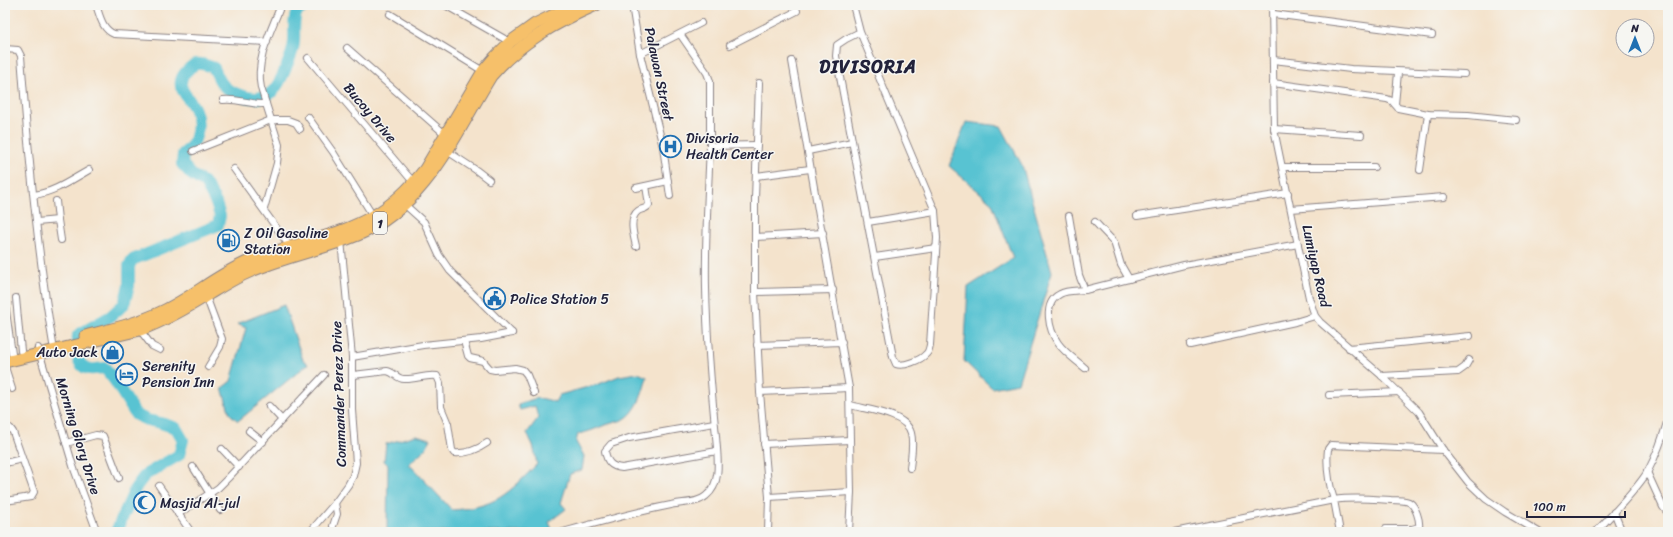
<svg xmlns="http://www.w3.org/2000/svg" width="1673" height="537" font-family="Sriracha,sans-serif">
  <rect width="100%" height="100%" fill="#f6f6f2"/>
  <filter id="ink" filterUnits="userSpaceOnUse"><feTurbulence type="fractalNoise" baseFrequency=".025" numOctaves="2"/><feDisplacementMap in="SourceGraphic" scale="8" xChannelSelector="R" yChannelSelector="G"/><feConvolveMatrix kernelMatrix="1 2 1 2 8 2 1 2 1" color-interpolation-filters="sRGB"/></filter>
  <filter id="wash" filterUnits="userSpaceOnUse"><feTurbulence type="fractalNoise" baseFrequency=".012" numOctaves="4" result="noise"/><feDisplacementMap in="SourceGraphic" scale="16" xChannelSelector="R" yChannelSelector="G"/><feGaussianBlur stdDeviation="0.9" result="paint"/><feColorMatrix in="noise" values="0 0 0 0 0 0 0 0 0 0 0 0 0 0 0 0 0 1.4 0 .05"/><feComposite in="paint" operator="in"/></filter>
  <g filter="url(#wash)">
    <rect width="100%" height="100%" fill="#f4e3cc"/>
    <g fill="#58c3d2" stroke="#3d7286">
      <path d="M 966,122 L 1001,126 L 1022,165 L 1052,272 L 1018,383 L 992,388 L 964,361 L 968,287 L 1013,258 L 992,203 L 949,166 Z"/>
      <path d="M 284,305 L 303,360 L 308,364 L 238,421 L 230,414 L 222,388 L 231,381 L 246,328 L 237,324 Z"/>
      <path d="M 638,373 L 647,377 C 643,392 638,412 623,420 C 617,422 611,423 605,425 C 596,429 588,432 578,434 L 576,442 L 584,456 L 582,470 L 570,474 L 561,503 L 566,509 L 549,522 L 553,532 L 387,532 L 388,465 L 384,461 L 386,444 L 416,435 L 431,439 L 426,448 L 409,464 L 452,510 C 496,507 507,495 537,464 L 533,445 L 527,433 L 538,418 L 535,406 L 520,410 L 518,405 C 535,398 537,396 555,402 L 559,395 L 599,384 L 619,376 Z"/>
    </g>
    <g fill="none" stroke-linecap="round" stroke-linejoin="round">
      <path stroke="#58c3d2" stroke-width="12" d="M 116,532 L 136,487 L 145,475 L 179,455 L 183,440 L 176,428 L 161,423 L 147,420 L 136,415 L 115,381 L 105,368 C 100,368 93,370 89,369 C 74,366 77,346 78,335 L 111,316 L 124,304 L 129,286 L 129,266 L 132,260 L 218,225 L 220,216 L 216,203 L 205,183 L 192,175 L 182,164 L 183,154 C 197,144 201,127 195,110 C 192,102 183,94 181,86 C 179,77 189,67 196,64 C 202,63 209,66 214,68 C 220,83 224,90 240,95 C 269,105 278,89 287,65 C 289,60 292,54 293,48 C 296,37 292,25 296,14 C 298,10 304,7 308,5"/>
    </g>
  </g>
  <g filter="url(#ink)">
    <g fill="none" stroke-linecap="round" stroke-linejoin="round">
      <defs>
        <g id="street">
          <path d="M 96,5 C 100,16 102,29 114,34 L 267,42"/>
          <path d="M 445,5 L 510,42"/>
          <path d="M 632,5 L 640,54 L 663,147 L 670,196"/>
          <path d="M 853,5 L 860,32 L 935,211 L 937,238 L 930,345 C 929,348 929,352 926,354 C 921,360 903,367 896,364 L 893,357 L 836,56 L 837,45 L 846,39 L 860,32"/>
          <path d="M 1272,5 L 1274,129 L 1309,298 L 1315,316 L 1320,322 L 1382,376 L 1419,412 L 1443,450 L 1468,482 L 1486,499 L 1505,512 L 1539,532"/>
          <path d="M 390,14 L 483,71"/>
          <path d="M 1273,14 L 1432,35"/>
          <path d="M 680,34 L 707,73 L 710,81 L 710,146"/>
          <path d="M 730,45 L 797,11 L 795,5"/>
          <path d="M 347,48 L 446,135"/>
          <path d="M 5,49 L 18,50 L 21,56 C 28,151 37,250 53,344"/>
          <path d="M 640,54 L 701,23"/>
          <path d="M 308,58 L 414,183"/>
          <path d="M 1273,60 L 1351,69 L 1464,74"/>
          <path d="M 792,61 L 849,388 L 851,492 L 849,532"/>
          <path d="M 759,83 L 755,199 L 755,292 L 760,392 L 769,497 L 768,532"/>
          <path d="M 1273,83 L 1387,99 L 1392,101 L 1398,108 L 1428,114 L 1468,115 L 1516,120"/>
          <path d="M 223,100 C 237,98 251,105 266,104"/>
          <path d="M 1395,104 L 1398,73"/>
          <path d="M 308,117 L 333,152 L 373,216"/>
          <path d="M 1274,129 L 1361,135"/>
          <path d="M 193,151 L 271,120 L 288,120 L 296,123 L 300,129"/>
          <path d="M 447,151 L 476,170 L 489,180"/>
          <path d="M 808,151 L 852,142"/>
          <path d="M 1283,167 L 1374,167"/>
          <path d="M 234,169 L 291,248"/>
          <path d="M 1420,170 L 1428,114"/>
          <path d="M 756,176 L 810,169"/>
          <path d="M 636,188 L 668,181"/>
          <path d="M 34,195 C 55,192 71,180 89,170"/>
          <path d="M 56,201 L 58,220"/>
          <path d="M 403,203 L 424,222 L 439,255 L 450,271 L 512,333"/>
          <path d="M 264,209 L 277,163 L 279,145 L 261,88 C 255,60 271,31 281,5"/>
          <path d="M 1291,209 L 1444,197"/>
          <path d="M 1069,216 L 1079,275 L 1085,290 L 1184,265 L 1298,244"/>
          <path d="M 1137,216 L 1288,193"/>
          <path d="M 37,222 L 58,220 L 61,240"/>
          <path d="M 868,222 L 935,211"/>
          <path d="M 1095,222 L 1114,242 L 1121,265 L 1129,279"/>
          <path d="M 755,237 L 823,233"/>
          <path d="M 636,246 C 634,237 628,218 638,211 C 642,208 646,210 649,205 L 646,186"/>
          <path d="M 875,257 L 936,248"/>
          <path d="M 1085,290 C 1077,291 1067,290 1060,294 C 1042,303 1049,330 1058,343 C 1065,353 1076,360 1085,368"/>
          <path d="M 755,292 L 833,290"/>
          <path d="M 206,296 L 222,339 L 220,347 L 208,367"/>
          <path d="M 16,298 L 21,351"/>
          <path d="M 5,304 L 12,354"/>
          <path d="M 140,330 L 152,346 L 160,350"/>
          <path d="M 464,341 L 468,356 L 470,358 L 483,361 L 490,369 L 495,370 L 515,368 L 523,370 L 527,375 L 534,393"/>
          <path d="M 757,345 L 842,342"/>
          <path d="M 1190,345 L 1295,322 L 1315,316"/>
          <path d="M 38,348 L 73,466 L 97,532"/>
          <path d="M 1349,348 L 1470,336"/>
          <path d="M 352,357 L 423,345 L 481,339 L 512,333"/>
          <path d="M 5,367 L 12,389"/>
          <path d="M 353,375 L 387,371 C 394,372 397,379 404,379 C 415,380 426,374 437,376 L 440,383 L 441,407 L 448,424 L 452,450 L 454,453 C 467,454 477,450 487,443"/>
          <path d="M 1382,376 L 1458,372 L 1465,367 L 1469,360"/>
          <path d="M 760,392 L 849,388"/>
          <path d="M 1329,395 L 1399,392"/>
          <path d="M 850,405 C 867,410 906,413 911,433 C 914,444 911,457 910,468"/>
          <path d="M 269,406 L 282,420"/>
          <path d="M 714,423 L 629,438 L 611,444 L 605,451 C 607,462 611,467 622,468 L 717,451"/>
          <path d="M 5,428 L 10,428 L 13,432 L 34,492 L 31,497 L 5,501"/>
          <path d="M 249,431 L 263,442"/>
          <path d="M 66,443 L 96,435 L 103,436 L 119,478"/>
          <path d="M 764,444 L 850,440"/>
          <path d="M 222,449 L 239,467"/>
          <path d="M 5,463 L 22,459"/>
          <path d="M 193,467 L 220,510"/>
          <path d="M 1647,472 L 1663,507 L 1668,513"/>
          <path d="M 159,486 L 191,532"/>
          <path d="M 769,497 L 851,492"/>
          <path d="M 1614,512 L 1622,532"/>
          <path d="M 178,514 L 218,488 L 228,478 L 324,375"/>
          <path d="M 333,526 L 337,514 L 335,503"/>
          <path d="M 310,532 L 335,503 L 348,485 L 353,476 L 356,463 L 352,410 L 352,357 L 341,240"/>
          <path d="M 563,532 C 599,522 635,512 671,505 C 682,502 697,504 706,496 C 723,483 717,454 716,436 C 711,387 707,337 706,288 C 705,241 708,193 710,146 L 757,145"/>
          <path d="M 1174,532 L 1334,500 C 1329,484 1326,466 1328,449 L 1331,445 L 1443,450"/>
          <path d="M 1340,532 L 1334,500 C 1354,497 1371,499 1391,500 C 1396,500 1404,500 1409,502 C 1416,506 1420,521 1419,527 L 1412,529 L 1386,529"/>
          <path d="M 1596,532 C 1612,514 1636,491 1648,471 C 1657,454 1663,437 1668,419"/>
        </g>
        <g id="highway">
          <path d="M 85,336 C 112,329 139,323 163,311 C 192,297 216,276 245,263 C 286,244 334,239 373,216 C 394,204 410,188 425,169 L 483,71 L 495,57 L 510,42 L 535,24 L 574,5"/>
          <path d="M 5,362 L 140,330 C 164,321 187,308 209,294 C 224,285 238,276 254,270 C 288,256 324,249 358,235 C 427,205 454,136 491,76 C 519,43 557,22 596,5"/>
        </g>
      </defs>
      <use href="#street" stroke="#8b8284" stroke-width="8"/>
      <use href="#highway" stroke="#8b8284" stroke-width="13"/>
      <use href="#street" stroke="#fff" stroke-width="6"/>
      <use href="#highway" stroke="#f6c06b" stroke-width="11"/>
    </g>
  </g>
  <defs>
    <symbol id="hospital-ring" viewBox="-11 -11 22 22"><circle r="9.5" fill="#f6f6f2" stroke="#1f6fb2" stroke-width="1.5"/><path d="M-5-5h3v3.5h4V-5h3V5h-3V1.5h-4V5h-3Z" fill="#1f6fb2"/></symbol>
    <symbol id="fuel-ring" viewBox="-11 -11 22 22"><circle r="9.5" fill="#f6f6f2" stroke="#1f6fb2" stroke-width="1.5"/><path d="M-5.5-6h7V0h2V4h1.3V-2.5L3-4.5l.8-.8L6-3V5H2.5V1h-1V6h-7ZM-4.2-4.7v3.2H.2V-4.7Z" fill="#1f6fb2"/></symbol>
    <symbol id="civic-ring" viewBox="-11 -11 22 22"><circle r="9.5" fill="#f6f6f2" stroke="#1f6fb2" stroke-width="1.5"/><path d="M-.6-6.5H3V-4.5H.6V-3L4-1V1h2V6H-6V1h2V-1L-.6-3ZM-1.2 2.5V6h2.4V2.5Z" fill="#1f6fb2"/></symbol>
    <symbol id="shop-ring" viewBox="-11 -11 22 22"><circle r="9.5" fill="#f6f6f2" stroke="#1f6fb2" stroke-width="1.5"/><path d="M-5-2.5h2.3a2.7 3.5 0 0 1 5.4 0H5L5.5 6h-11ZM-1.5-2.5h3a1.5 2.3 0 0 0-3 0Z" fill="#1f6fb2"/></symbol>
    <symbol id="hotel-ring" viewBox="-11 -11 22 22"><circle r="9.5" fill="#f6f6f2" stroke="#1f6fb2" stroke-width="1.5"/><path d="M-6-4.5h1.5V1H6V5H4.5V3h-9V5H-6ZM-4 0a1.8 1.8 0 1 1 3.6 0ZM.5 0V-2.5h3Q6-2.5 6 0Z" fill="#1f6fb2"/></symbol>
    <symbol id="mosque-ring" viewBox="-11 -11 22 22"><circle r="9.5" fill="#f6f6f2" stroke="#1f6fb2" stroke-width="1.5"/><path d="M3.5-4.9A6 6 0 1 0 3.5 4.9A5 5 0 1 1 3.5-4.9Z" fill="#1f6fb2"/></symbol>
  </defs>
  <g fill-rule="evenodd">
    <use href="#hospital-ring" x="658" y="134" width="25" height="25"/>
    <use href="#fuel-ring" x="216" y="228" width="25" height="25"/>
    <use href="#civic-ring" x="482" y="286" width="25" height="25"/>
    <use href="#shop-ring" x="100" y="340" width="25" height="25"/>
    <use href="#hotel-ring" x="114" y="362" width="25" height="25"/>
    <use href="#mosque-ring" x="132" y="490" width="25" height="25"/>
  </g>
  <g text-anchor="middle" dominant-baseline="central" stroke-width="3" stroke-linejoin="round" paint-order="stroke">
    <rect fill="#f6f6f2" stroke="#626272" stroke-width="1" x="373" y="212" width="14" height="22" rx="3"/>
    <g font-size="13" font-weight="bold" fill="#22223b">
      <text x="380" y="223">1</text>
    </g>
    <g font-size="14" fill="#22223b" stroke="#f6f6f2">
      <text transform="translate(659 74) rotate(78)">Palawan Street</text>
      <text transform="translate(370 113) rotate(50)">Bucoy Drive</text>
      <text transform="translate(1316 266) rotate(77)">Lumiyap Road</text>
      <text transform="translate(339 394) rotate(-92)">Commander Perez Drive</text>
      <text transform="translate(78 436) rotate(73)">Morning Glory Drive</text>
    </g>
    <g font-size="14" fill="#22223b" stroke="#f6f6f2" text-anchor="start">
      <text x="686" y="138">Divisoria<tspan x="686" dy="16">Health Center</tspan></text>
      <text x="244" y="233">Z Oil Gasoline<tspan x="244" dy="16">Station</tspan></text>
      <text x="510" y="299">Police Station 5</text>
      <text x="98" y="352" text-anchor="end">Auto Jack</text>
      <text x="142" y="366">Serenity<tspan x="142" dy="16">Pension Inn</tspan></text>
      <text x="160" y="503">Masjid Al-jul</text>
    </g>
    <g font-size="18" font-weight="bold" letter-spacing="1" fill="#22223b" stroke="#f6f6f2">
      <text x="868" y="67">DIVISORIA</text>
    </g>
  </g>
  <rect width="1673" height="537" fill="none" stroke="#f6f6f2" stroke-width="20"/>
  <g transform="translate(1635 38)"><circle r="19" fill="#f6f6f2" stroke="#a1a1a9"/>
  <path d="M0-3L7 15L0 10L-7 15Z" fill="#1f6fb2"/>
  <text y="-6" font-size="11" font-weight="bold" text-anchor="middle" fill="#22223b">N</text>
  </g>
  <path d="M1527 511v6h98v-6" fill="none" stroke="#22223b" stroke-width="2"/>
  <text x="1533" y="511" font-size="12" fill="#22223b" stroke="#f6f6f2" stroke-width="3" paint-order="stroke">100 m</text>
</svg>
